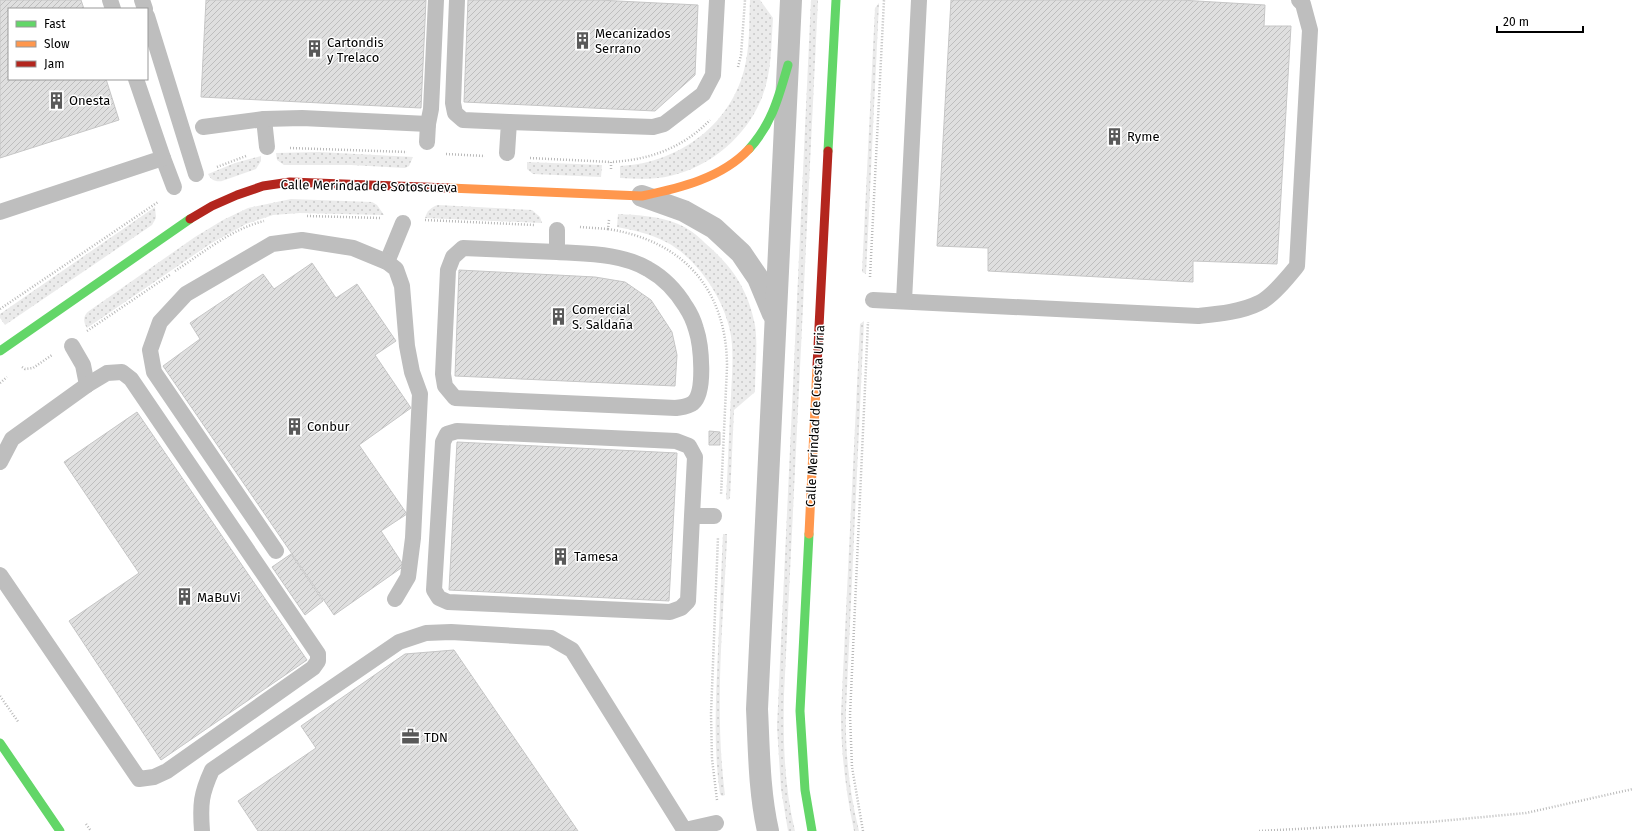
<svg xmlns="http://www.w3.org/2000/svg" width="1633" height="831" font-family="'Fira Sans',sans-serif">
  <defs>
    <pattern id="grass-dots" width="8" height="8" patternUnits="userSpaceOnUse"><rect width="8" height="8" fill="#ebebeb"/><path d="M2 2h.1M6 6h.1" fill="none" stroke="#c8c8c8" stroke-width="1.8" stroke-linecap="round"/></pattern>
    <pattern id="building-hatch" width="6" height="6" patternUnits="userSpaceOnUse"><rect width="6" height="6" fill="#dfdfdf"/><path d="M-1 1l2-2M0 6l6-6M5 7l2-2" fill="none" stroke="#bebebe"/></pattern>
  </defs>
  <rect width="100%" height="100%" fill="#fff"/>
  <g fill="url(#grass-dots)">
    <path d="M 750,0 L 760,0 L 773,18 C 771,46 772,76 760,102 C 745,136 713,164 677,174 C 659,180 639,179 620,178 L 620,166 C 681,163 735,122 746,61 C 750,41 749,20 750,0 Z"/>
    <path d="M 811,0 L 818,0 L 784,695 C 783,740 784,786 795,831 L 788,831 L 781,789 L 777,727 Z"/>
    <path d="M 879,3 L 866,274 L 862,272 L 875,8 Z"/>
    <path d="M 319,152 L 413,157 L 409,166 L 405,168 L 351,165 L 284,165 L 277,160 L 276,153 Z"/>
    <path d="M 261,156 L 261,161 L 256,169 L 222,181 C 215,182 211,180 208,174 L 235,163 Z"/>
    <path d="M 527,162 L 602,165 L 601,177 L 533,174 L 527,169 Z"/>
    <path d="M 291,199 L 372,202 L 377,205 L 384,215 L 300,213 L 273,215 L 246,224 L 210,244 L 87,328 C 83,322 83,315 89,311 L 195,237 L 223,220 L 248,208 Z"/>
    <path d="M 438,205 L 532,210 L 540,217 L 542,223 L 425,218 C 427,211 431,207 438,205 Z"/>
    <path d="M 155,207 L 156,218 L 152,225 L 5,325 L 0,318 L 0,314 Z"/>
    <path d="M 618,214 C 638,215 659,216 678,224 C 688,228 697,235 705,243 C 732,266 748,289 755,325 C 758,346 755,370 755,392 L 734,410 L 730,498 L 728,500 L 726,499 C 728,465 729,430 731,396 C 732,372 735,345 728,323 C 720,293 694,256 666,242 C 651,234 634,230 617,227 Z"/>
    <path d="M 864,321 L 846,710 C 845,751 849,791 859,831 L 854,831 C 846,792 841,754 841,714 L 860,324 Z"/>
    <path d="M 723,534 L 727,534 L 727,539 C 723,624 714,710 725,795 L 722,796 L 720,794 C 713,746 716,698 718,651 C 720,612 721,573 723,534 Z"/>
  </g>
  <g fill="url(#building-hatch)" stroke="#c6c6c6">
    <path d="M 0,0 L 81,0 L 84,9 L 9,9 L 9,79 L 106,79 L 119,120 L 0,158 Z"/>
    <path d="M 206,0 L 426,0 L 421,108 L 201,97 Z"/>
    <path d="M 468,0 L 598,0 L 698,5 L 695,75 L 655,111 L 464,102 Z"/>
    <path d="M 951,0 L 1180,0 L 1265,5 L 1264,26 L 1291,26 L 1277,264 L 1193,261 L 1193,282 L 988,271 L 988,248 L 937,246 Z"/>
    <path d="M 312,263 L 336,298 L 357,284 L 396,341 L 375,355 L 411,408 L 359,445 L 407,514 L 381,531 L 404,566 L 334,615 L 163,366 L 200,339 L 190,323 L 263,274 L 274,289 Z"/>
    <path d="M 459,270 L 595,277 L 625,282 L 651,300 L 672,332 L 677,355 L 675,386 L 455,376 Z"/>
    <path d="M 137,412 L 307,660 L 161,760 L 69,621 L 139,573 L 64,462 Z"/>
    <path d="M 709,431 L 720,432 L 720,445 L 709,445 Z"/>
    <path d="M 457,442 L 677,453 L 669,601 L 449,590 Z"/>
    <path d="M 291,554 L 323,601 L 305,615 L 272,567 Z"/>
    <path d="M 454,650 L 578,831 L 258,831 L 238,801 L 316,748 L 301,726 L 405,654 Z"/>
  </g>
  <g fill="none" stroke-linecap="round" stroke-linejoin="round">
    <g stroke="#b9b9b9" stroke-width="2.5" stroke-dasharray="1 2" stroke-linecap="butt">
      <path d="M 738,67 L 741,55 L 745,0"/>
      <path d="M 290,148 L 407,152"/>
      <path d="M 446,154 L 485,156"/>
      <path d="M 530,158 L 611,162"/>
      <path d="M 217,167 L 246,156"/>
      <path d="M 611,169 L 611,162 C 649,160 683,148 710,120"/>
      <path d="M 307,216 L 380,218"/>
      <path d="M 425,220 L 535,225"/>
      <path d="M 609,220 L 608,229 C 684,241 727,290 727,367 L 721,495"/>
      <path d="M 580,227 L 608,229"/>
      <path d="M 175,271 C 203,253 231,229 264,221"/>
      <path d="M 870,277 L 884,0"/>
      <path d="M 0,309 L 158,202"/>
      <path d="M 87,331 L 171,274"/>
      <path d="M 22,367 L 25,369 L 33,368 L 52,355"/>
      <path d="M 0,383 L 7,377"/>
      <path d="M 0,696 L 19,723"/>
      <path d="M 717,800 L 712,759 L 711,714 L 718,537"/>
      <path d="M 86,824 L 91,831"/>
      <path d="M 863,831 L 852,767 L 850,715 L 868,322"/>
      <path d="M 1259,831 L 1430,822 L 1526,813 L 1633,789"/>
    </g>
    <g stroke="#bebebe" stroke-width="16">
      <path d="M 110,0 L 113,9"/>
      <path d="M 142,0 L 145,9"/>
      <path d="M 457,0 L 453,103 L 455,113 L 463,120 L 509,122 L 507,153"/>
      <path d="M 147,16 L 196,174"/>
      <path d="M 264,119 L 267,147"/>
      <path d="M 509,122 L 653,127 L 664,124 L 703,94 L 713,75 L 717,0"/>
      <path d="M 203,127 L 264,119 L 302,118 L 428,124"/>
      <path d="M 427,142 L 428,124 L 431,109 L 436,0"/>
      <path d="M 163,158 L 174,187"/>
      <path d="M 0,212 L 163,158 L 136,79"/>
      <path d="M 557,252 C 587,254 621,253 648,269 C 664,278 677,292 686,307 C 690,313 694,322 696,329 C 701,344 706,392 693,403 C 688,407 682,407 676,408 L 455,398 L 445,386 L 443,374 L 448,270 L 453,257 L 463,248 L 557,252 L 557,230"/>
      <path d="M 387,262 L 403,223"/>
      <path d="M 873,300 L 1198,316 C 1218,314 1241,312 1259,303 C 1272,297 1288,277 1297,266 L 1310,30 L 1303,4 L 1299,0"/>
      <path d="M 904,301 L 919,0"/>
      <path d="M 72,346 L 83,365 L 87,385"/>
      <path d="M 0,462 L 12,439 L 87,385 L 107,373 L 122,372 L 131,379 L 318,654 L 318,661 L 313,668 L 167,771 L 154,777 L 139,779 L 0,575"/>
      <path d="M 692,516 L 695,457 L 689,446 L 676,441 L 457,431 L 447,434 L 443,442 L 434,590 L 439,598 L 448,602 L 670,612 L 681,608 L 688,601 L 692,516 L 714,516"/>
      <path d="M 276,551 L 154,372 L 150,350 L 160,322 L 186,294 L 272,244 L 302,240 L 353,248 L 387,262 L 396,269 L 402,286 L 407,346 L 412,372 L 420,394 L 413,538 L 408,577 L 395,599"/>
      <path d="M 685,830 L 716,823"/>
      <path d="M 202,831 C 200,804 201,794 212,770 L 399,642 L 426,633 L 451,632 L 551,638 L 572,650 L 685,831"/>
    </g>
    <g stroke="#bebebe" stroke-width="22">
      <path d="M 642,196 L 684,211 L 714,228 L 741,253 L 758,278 L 773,314"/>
      <path d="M 768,831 C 759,791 759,749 757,709 L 791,0"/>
    </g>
    <g stroke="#63d668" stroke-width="9">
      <path d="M 749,149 C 772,124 779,96 788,65"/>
      <path d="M 828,151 L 836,0"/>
      <path d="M 0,351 L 190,219"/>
      <path d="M 809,534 L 800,711 L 805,790 L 812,831"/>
      <path d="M 0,743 L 60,831"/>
    </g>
    <g stroke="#ff974d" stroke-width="9">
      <path d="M 449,188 L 642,196 C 680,188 722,178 749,149"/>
      <path d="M 809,534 L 817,366"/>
    </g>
    <g stroke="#b3261e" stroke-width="9">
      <path d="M 190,219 L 212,206 L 237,195 L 263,186 L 290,182 L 449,188"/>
      <path d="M 817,366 L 828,151"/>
    </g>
  </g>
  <defs>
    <symbol id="building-bare" viewBox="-9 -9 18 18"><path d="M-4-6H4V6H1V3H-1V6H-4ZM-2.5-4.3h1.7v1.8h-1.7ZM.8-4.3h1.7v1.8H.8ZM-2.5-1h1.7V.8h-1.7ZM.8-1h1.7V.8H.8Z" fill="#595959" stroke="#fff" stroke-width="2.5" paint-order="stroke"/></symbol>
    <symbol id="office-bare" viewBox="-9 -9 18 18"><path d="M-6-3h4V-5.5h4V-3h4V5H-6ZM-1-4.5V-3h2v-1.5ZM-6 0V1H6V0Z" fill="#595959" stroke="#fff" stroke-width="2.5" paint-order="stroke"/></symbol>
  </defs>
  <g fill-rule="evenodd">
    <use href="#building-bare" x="570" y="28" width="25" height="25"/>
    <use href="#building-bare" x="302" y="36" width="25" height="25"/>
    <use href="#building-bare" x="44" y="88" width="25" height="25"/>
    <use href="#building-bare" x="1102" y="124" width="25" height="25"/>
    <use href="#building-bare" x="546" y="304" width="25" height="25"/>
    <use href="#building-bare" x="282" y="414" width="25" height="25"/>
    <use href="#building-bare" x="548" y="544" width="25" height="25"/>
    <use href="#building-bare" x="172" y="584" width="25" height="25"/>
    <use href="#office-bare" x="398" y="724" width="25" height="25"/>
  </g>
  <g text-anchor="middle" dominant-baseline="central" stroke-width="3" stroke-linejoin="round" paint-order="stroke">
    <g font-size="13" fill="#000" stroke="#fff" text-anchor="start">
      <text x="595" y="33">Mecanizados<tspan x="595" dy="15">Serrano</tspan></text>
      <text x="327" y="42">Cartondis<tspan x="327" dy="15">y Trelaco</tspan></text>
      <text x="69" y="100">Onesta</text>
      <text x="1127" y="136">Ryme</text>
      <text x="572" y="309">Comercial<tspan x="572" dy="15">S. Saldaña</tspan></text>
      <text x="307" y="426">Conbur</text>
      <text x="574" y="556">Tamesa</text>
      <text x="197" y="597">MaBuVi</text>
      <text x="424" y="737">TDN</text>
    </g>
    <g font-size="13" fill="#000" stroke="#fff">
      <text transform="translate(369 186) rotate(1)">Calle Merindad de Sotoscueva</text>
      <text transform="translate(815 416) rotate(-87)">Calle Merindad de Cuesta Urria</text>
    </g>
  </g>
  <rect x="8" y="8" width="140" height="72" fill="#ffffff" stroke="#999999"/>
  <rect x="16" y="21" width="20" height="6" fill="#63d668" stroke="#999999"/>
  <text x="44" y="28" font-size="12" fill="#000000">Fast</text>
  <rect x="16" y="41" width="20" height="6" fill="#ff974d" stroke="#999999"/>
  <text x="44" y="48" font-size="12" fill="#000000">Slow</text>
  <rect x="16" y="61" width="20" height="6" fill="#b3261e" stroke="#999999"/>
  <text x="44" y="68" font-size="12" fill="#000000">Jam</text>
  <path d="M1497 26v6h86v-6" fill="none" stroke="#000000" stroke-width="2"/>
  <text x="1503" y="26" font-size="12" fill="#000000" stroke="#ffffff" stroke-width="3" paint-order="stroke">20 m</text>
</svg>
